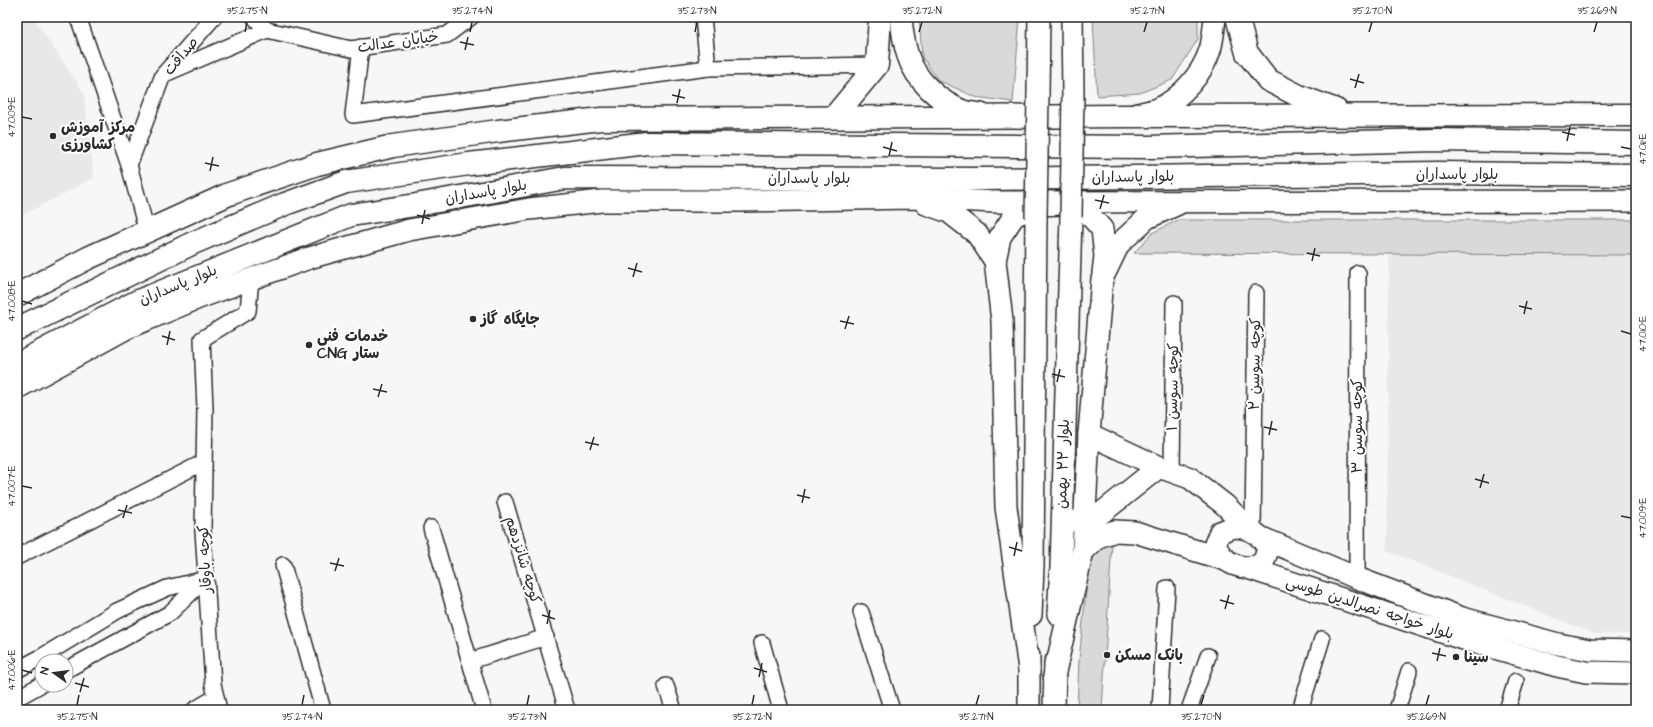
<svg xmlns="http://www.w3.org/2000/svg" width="1653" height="727" font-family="'Architects Daughter','Playpen Sans Arabic',sans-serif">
  <rect width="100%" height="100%" fill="#f7f7f7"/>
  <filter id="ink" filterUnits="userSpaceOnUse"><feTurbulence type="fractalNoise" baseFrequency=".025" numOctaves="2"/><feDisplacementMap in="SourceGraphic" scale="8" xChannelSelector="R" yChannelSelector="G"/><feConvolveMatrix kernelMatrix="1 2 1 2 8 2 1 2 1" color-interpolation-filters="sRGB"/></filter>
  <g filter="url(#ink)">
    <g fill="#e8e8e8">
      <path d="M 17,17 L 33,17 L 84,93 L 94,178 L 17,218 Z"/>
      <path d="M 1389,253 L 1636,255 L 1636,634 L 1595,634 L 1387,551 Z"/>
    </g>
    <g fill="#d9d9d9" stroke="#828282">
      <path d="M 919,17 L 1020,17 L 1013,102 L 975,97 L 938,80 L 922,57 Z"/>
      <path d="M 1093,17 L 1198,17 L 1198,39 L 1172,80 L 1140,93 L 1097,96 Z"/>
      <path d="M 1178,220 L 1636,220 L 1636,255 L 1134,253 L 1152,233 Z"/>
      <path d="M 1112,542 L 1102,710 L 1077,710 L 1079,660 L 1089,562 L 1102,547 Z"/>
    </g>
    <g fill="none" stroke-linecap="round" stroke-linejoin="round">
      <defs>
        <g id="minor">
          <path d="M 78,17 L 129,165 L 147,232"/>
          <path d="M 254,17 L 267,30 L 351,49 L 447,35 L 471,17"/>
          <path d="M 703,17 L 708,68"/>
          <path d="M 361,47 L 353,115 L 708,68 L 877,65"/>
          <path d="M 167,73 L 267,30"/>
          <path d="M 129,165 L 163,75 L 214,17"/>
          <path d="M 1172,472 L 1174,303"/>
          <path d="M 505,502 L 567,710"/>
          <path d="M 431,528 L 484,710"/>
          <path d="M 1253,531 L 1256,293"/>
          <path d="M 17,557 L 204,462"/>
          <path d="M 283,565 L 323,710"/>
          <path d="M 1357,578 L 1358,273"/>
          <path d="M 861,612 L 892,710"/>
          <path d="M 762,643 L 781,710"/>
          <path d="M 470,661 L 546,637"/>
          <path d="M 17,670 L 43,656 L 117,611 L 167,588 L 206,579"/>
          <path d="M 66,670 L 170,613 L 205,579"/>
          <path d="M 666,686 L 674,710"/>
          <path d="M 17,698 L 42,684"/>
          <path d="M 194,710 L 216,697"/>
          <path d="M 219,710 L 213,684 L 203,531 L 205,408 L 202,339 L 248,311 L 251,279"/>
          <path d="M 1160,710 L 1167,588"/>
          <path d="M 1189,710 L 1208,656"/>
          <path d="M 1300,710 L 1322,639"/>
          <path d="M 1397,710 L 1409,671"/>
          <path d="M 1507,710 L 1516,681"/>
        </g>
        <g id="secondary">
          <path d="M 901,17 C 902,30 904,44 908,56 C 916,81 940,102 963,111 C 969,113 976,113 981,114"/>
          <path d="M 1072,17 L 1073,93"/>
          <path d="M 1038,95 L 1039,17"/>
          <path d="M 1137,114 C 1144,112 1152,111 1158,109 C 1181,98 1202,75 1210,50 C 1213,40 1214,28 1215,17"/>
          <path d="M 926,204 L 949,212 L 977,234 L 995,261 L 1002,321 L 1006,507 L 1029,669"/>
          <path d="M 995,261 L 1000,237 L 1014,216 L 1038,205 L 1061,204 L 1085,210 L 1102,229 L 1105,256 L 1103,273"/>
          <path d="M 17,388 L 127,328 L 201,297 L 309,258 L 409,230 L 529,209 L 602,201 L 741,201 L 912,198 L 996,202 L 1636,201"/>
          <path d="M 1089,434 L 1159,467 L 1190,478 L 1225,505 L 1249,529"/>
          <path d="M 1074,521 L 1085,521 L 1099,515 L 1159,467"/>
          <path d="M 1233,527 C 1249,527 1262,534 1268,550 L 1263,563 C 1244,573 1222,564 1215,544 L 1220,532 Z"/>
          <path d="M 1262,538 L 1357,578 L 1462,618 L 1558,644 L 1590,650 L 1636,651"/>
          <path d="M 1083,551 L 1098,537 L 1115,531 L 1135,532 L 1226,560"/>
          <path d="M 1245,567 L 1460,638 L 1557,666 L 1586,672 L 1636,673"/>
          <path d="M 1058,614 L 1061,568 L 1071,217"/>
          <path d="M 1031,615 L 1033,566 L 1036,218"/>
          <path d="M 1054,676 L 1083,551 L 1089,434 L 1102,279 L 1119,244 L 1147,218 L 1178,204"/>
          <path d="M 1029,710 L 1029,656"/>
          <path d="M 1054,710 L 1055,663"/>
        </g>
        <g id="primary">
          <path d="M 1237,17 L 1247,53 L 1268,80 L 1299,96 L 1336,110"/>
          <path d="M 834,117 L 877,65 L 880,17"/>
          <path d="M 17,295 L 88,258 L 229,194 L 317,164 L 393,146 L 498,131 L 601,119 L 1128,116 L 1636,115"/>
          <path d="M 17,329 L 193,243 L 285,204 L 346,182 L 469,164 L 647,143 L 1148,147 L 1437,140 L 1636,143"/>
          <path d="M 17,364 L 136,302 L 351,215 L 416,205 L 565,178 L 983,179 L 1438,173 L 1636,175"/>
        </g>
      </defs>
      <use href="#minor" stroke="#2b2b2b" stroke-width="18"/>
      <use href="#secondary" stroke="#2b2b2b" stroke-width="24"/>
      <use href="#primary" stroke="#2b2b2b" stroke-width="25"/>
      <use href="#minor" stroke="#fff" stroke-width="15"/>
      <use href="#secondary" stroke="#fff" stroke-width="21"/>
      <use href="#primary" stroke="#fff" stroke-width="22"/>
      <defs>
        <g id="secondary-bridge">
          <path d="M 1071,217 L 1073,93"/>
          <path d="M 1036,218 L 1038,95"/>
        </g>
      </defs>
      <use href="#secondary-bridge" stroke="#2b2b2b" stroke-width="24" stroke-linecap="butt"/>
      <use href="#secondary-bridge" stroke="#fff" stroke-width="21"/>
    </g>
  </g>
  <path fill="none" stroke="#2b2b2b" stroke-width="1.5" d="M 245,32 L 247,22M 470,32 L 472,22M 695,32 L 697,22M 919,32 L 922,22M 1144,32 L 1147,22M 1369,32 L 1372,22M 1594,32 L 1597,22M 460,42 L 474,45M 465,50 L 468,37M 1350,79 L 1364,83M 1355,88 L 1359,74M 672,95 L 685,98M 677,103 L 680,89M 22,117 L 32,119M 1562,132 L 1575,135M 1567,141 L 1570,127M 883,147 L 897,151M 1621,147 L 1631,149M 889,156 L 892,142M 205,163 L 219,166M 210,171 L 213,157M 1095,200 L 1109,203M 1100,209 L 1104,195M 417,215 L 430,219M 422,224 L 425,210M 1307,253 L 1320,256M 1312,261 L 1315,248M 628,268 L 642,272M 633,277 L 637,263M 22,301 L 32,304M 1519,306 L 1532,309M 1524,314 L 1527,301M 840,321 L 854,324M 845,329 L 849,316M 1621,331 L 1631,334M 162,336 L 175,340M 167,345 L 170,331M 1052,374 L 1065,377M 1057,382 L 1060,369M 373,389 L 387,392M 378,397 L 382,384M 1264,427 L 1277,430M 1269,435 L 1272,421M 585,442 L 599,445M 590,450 L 594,437M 1475,479 L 1489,483M 22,486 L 32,488M 1480,488 L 1484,474M 797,495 L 810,498M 802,503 L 805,489M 118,510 L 132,513M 1621,516 L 1631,518M 123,518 L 127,505M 1009,547 L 1022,551M 1014,556 L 1017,542M 330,563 L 344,566M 335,571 L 339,558M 1220,600 L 1234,604M 1225,609 L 1229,595M 542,615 L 555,619M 547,624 L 550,610M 1432,653 L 1446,656M 1437,661 L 1440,648M 754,668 L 767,672M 22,670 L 32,673M 759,677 L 762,663M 75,683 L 89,687M 80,692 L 84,678M 77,705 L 79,695M 302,705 L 304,695M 527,705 L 529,695M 752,705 L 754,695M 976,705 L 979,695M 1201,705 L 1204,695M 1426,705 L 1429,695"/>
  <g fill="#2b2b2b" stroke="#fff" stroke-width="1.5">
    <circle cx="53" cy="136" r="4"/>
    <circle cx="473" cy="319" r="4"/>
    <circle cx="309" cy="345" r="4"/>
    <circle cx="1107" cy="655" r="4"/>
    <circle cx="1456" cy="657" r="4"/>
  </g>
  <g text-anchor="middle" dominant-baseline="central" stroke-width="4" stroke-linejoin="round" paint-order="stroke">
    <g font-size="15" fill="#2b2b2b" stroke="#fff">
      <text transform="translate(398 42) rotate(-8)">خیابان عدالت</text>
      <text transform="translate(181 56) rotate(-50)">صداقت</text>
      <text x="1457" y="174">بلوار پاسداران</text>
      <text transform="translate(1133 177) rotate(-1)">بلوار پاسداران</text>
      <text x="809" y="178">بلوار پاسداران</text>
      <text transform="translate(486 192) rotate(-10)">بلوار پاسداران</text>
      <text transform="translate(178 285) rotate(-22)">بلوار پاسداران</text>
      <text transform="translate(1255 364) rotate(-89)">کوچه سوسن ۲</text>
      <text transform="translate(1173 387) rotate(-89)">کوچه سوسن ۱</text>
      <text transform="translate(1357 426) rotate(-90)">کوچه سوسن ۳</text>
      <text transform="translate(1063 464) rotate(-88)">بلوار ۲۲ بهمن</text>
      <text transform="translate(205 559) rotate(-93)">کوچه باوقار</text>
      <text transform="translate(523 560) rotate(73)">کوچه شانزدهم</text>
      <text transform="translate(1370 608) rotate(18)">بلوار خواجه نصرالدین طوسی</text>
    </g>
    <g font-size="15" font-weight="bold" fill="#2b2b2b" stroke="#fff" text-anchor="start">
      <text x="61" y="127">مرکز آموزش<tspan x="61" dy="17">کشاورزی</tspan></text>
      <text x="481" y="319">جایگاه گاز</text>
      <text x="317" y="336">خدمات فنی‌<tspan x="317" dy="17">CNG ستار</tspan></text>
      <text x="1115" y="655">بانک مسکن</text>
      <text x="1464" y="657">سینا</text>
    </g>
  </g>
  <rect width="1653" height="727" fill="none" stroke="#fff" stroke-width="44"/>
  <g transform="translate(54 673) rotate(284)"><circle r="19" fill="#ffffff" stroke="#aaaaaa"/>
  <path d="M0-3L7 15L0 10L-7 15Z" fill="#2b2b2b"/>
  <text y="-6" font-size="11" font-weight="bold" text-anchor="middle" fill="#2b2b2b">N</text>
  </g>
  <rect x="22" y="22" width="1609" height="683" fill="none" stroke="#2b2b2b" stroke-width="1.5"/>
  <g font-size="10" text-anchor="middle" fill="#2b2b2b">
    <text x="247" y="14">35.275°N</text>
    <text x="472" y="14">35.274°N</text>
    <text x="697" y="14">35.273°N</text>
    <text x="922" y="14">35.272°N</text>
    <text x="1147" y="14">35.271°N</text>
    <text x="1372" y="14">35.270°N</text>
    <text x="1597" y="14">35.269°N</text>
    <text transform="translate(11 117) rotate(-90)" y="4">47.009°E</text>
    <text transform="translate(1642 149) rotate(-90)" y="4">47.011°E</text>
    <text transform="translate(11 301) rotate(-90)" y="4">47.008°E</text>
    <text transform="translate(1642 334) rotate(-90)" y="4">47.010°E</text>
    <text transform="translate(11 486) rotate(-90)" y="4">47.007°E</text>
    <text transform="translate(1642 518) rotate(-90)" y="4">47.009°E</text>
    <text transform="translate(11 670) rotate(-90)" y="4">47.006°E</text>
    <text x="77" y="720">35.275°N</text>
    <text x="302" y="720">35.274°N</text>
    <text x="527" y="720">35.273°N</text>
    <text x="752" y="720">35.272°N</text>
    <text x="976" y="720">35.271°N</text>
    <text x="1201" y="720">35.270°N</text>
    <text x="1426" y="720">35.269°N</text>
  </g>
</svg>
